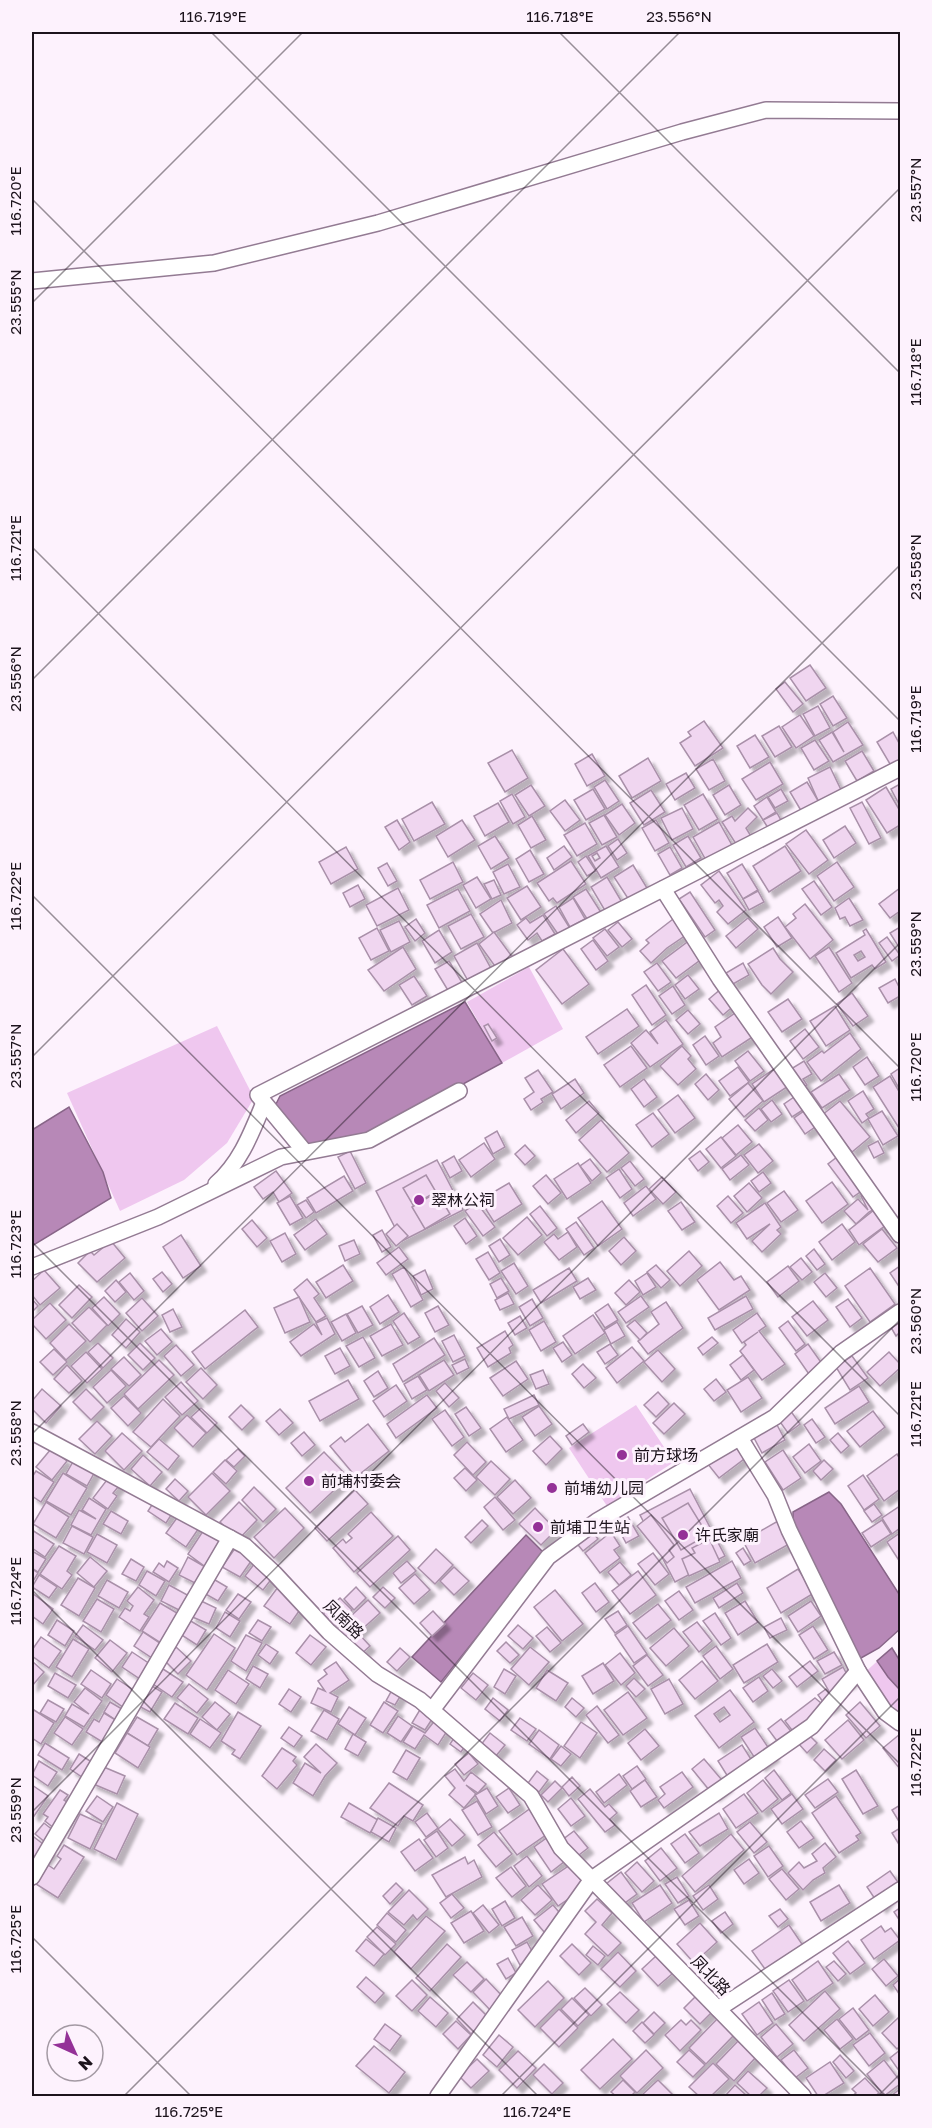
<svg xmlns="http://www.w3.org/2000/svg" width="932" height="2128" font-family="'Golos Text','Noto Sans SC',sans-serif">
  <defs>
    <filter id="shadow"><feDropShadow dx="5.5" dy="5.5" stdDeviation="1.5" flood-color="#0004"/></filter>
  </defs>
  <rect width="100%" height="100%" fill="#fdf2fd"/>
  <g fill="#efc7ef">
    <path d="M 529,967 L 563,1029 L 502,1063 L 467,1002 Z"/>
    <path d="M 217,1026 L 254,1098 L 227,1143 L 184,1180 L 120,1211 L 67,1093 Z"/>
    <path d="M 636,1405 L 674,1462 L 607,1506 L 569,1448 Z"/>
    <path d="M 892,1648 L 900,1661 L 900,1712 L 889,1703 L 863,1674 Z"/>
  </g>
  <g fill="#b788b7" stroke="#886588" stroke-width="1.5">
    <path d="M 465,1002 L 502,1063 L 367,1136 L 309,1146 L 274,1108 L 280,1096 Z"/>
    <path d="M 69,1107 L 103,1172 L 111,1198 L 32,1246 L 32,1130 Z"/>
    <path d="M 829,1492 L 841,1504 L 899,1594 L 900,1629 L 879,1648 L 861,1658 L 853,1648 L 793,1523 L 793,1512 Z"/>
    <path d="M 526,1535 L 544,1553 L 441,1682 L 412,1657 Z"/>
    <path d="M 892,1648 L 900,1661 L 900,1690 L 888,1677 L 877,1661 Z"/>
  </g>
  <g fill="#f0d6f0" stroke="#a990a9" stroke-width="1.5" fill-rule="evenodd" filter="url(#shadow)">
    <path d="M 810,665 L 826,688 L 806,701 L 790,678 Z"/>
    <path d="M 785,682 L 803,704 L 793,712 L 776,689 Z"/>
    <path d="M 833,696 L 847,718 L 833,726 L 820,704 Z"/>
    <path d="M 818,706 L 830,728 L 815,736 L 803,714 Z"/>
    <path d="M 800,715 L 814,736 L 796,748 L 782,727 Z"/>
    <path d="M 704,721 L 723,748 L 695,766 L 680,743 L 691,736 L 688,732 Z"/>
    <path d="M 848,722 L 863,745 L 833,762 L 819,740 L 832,732 L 844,752 L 833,732 Z"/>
    <path d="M 779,726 L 792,747 L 775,757 L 762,736 Z"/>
    <path d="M 893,732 L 900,745 L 900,764 L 893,769 L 877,742 Z"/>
    <path d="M 755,735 L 769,757 L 750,768 L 737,746 Z"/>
    <path d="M 815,740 L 829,761 L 814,770 L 801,748 Z"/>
    <path d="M 512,750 L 528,778 L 505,792 L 488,763 Z"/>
    <path d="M 862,751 L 874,771 L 857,781 L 845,761 Z"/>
    <path d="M 592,754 L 605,776 L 587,786 L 575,764 Z"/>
    <path d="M 648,758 L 661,781 L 632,798 L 619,776 Z"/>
    <path d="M 713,759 L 725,781 L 709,790 L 696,769 Z"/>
    <path d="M 770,762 L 783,784 L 756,800 L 742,779 Z"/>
    <path d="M 830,767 L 843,794 L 820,805 L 808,778 Z"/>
    <path d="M 686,773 L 695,788 L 675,800 L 666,784 Z"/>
    <path d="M 605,780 L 619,801 L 607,809 L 594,787 Z"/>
    <path d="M 807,782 L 820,804 L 803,814 L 790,792 Z"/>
    <path d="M 900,784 L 900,806 L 891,789 Z"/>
    <path d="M 531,785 L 545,806 L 529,816 L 515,795 Z"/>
    <path d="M 729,785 L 741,805 L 725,815 L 713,795 Z"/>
    <path d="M 886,787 L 900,811 L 900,825 L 887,833 L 866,800 Z"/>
    <path d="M 593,789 L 605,809 L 586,820 L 574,800 Z"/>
    <path d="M 781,789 L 788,801 L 775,808 L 768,797 Z"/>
    <path d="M 651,790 L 665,812 L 644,825 L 630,803 Z"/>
    <path d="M 512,794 L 525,817 L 513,824 L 500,801 Z"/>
    <path d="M 703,794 L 718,819 L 699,830 L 684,805 Z"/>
    <path d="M 767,797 L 776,812 L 763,820 L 754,806 Z"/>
    <path d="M 565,800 L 580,820 L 565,831 L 550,811 Z"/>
    <path d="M 432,802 L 445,824 L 414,841 L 402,819 Z"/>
    <path d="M 862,802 L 881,838 L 869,844 L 850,808 Z"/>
    <path d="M 498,803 L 509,822 L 485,836 L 474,816 Z"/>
    <path d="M 622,804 L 635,823 L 619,835 L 605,815 Z"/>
    <path d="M 682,808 L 693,829 L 672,840 L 661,818 Z"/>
    <path d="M 748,808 L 757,817 L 746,828 L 752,838 L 738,847 L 722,822 L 732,816 L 735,821 Z"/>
    <path d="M 777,813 L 783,824 L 770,831 L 763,820 Z"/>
    <path d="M 604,815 L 617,837 L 602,845 L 589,823 Z"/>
    <path d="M 532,816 L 546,840 L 531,848 L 518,825 Z"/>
    <path d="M 397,820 L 410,842 L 399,850 L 385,827 Z"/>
    <path d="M 462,820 L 475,840 L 448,857 L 436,836 Z"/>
    <path d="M 656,820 L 669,843 L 655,851 L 642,828 Z"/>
    <path d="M 719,822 L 733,847 L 707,862 L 693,837 Z"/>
    <path d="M 585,823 L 597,844 L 577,856 L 564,835 Z"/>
    <path d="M 845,826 L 856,843 L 834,858 L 823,840 Z"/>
    <path d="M 806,830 L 828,860 L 809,874 L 786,844 Z"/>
    <path d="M 495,836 L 509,858 L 491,869 L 478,846 Z"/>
    <path d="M 688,836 L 701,858 L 686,867 L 673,845 Z"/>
    <path d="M 618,839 L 627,853 L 617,860 L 608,846 Z"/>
    <path d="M 564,846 L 572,857 L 554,870 L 547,858 Z"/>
    <path d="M 606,846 L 619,867 L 601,878 L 588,856 ZM 597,853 L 600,858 L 595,861 L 592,856 Z"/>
    <path d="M 785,846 L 801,871 L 769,892 L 753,866 Z"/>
    <path d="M 346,847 L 358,869 L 331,884 L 319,862 Z"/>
    <path d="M 670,847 L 682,868 L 670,875 L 658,854 Z"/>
    <path d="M 530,850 L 544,874 L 529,882 L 516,859 Z"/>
    <path d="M 586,856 L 596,871 L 587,876 L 578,862 Z"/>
    <path d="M 571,861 L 586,884 L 557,903 L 553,898 L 549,901 L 537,883 Z"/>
    <path d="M 453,862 L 463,882 L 430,899 L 420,880 Z"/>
    <path d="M 837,862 L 854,887 L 834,901 L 817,876 Z"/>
    <path d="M 387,863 L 397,881 L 388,886 L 378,868 Z"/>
    <path d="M 508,864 L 520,887 L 504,894 L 493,872 Z"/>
    <path d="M 742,864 L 758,890 L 743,899 L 727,873 Z"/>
    <path d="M 633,865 L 647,888 L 629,900 L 614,877 Z"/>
    <path d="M 719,871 L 746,910 L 728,924 L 717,912 L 723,906 L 719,900 L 715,903 L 701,885 Z"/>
    <path d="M 477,877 L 491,899 L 476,908 L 463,885 Z"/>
    <path d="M 607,877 L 623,904 L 607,914 L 591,887 Z"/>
    <path d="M 494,880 L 501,895 L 492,899 L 484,884 Z"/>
    <path d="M 814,881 L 832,907 L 821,915 L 802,889 Z"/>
    <path d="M 358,885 L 365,899 L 350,907 L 343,893 Z"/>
    <path d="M 527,886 L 541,907 L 521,920 L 507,898 Z"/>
    <path d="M 398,888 L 409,910 L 377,926 L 366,905 Z"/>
    <path d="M 900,888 L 900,911 L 890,918 L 879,904 Z"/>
    <path d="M 458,889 L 470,911 L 439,928 L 427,905 Z"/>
    <path d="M 586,889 L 602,914 L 589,922 L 573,897 Z"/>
    <path d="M 758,891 L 764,902 L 749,910 L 743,899 Z"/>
    <path d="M 690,892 L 715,930 L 705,937 L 679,899 Z"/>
    <path d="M 573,898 L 585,919 L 570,927 L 559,907 Z"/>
    <path d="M 849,898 L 863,920 L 850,926 L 845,917 L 840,919 L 835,908 Z"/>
    <path d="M 501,900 L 512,923 L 493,933 L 480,914 Z"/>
    <path d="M 805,904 L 833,940 L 810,959 L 785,927 L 796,918 L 793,914 Z"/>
    <path d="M 556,906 L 571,930 L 560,937 L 544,914 Z"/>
    <path d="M 471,914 L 484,937 L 461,949 L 448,926 Z"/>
    <path d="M 543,915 L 555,934 L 542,941 L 537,933 L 528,940 L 517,925 L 526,918 L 530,923 Z"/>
    <path d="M 677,916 L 689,933 L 667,948 L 651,963 L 640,951 L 649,943 L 646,940 Z"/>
    <path d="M 778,917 L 792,938 L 777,947 L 764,927 Z"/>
    <path d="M 748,918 L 758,929 L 736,948 L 726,936 Z"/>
    <path d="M 416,919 L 425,933 L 415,941 L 405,927 Z"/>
    <path d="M 399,921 L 410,942 L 391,952 L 380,930 Z"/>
    <path d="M 618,922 L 632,939 L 622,947 L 608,930 Z"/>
    <path d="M 900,927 L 900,949 L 890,933 Z"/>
    <path d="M 377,928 L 389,951 L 371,960 L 359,938 Z"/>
    <path d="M 605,929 L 619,947 L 607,956 L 593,938 Z"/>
    <path d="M 866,929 L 886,962 L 875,969 L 872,965 L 851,978 L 836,953 L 865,935 L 863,931 ZM 861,951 L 865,957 L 858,961 L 854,955 Z"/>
    <path d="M 439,930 L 452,952 L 435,963 L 422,941 Z"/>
    <path d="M 494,932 L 513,958 L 497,969 L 479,944 Z"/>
    <path d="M 694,937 L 707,955 L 676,978 L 662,961 Z"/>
    <path d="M 887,937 L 900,955 L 892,961 L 879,943 Z"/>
    <path d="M 593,940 L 608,961 L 596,970 L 581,949 Z"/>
    <path d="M 477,943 L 494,974 L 471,986 L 454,956 Z"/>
    <path d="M 403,947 L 416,969 L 384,991 L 368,970 Z"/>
    <path d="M 829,947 L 852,983 L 839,992 L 815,956 Z"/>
    <path d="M 773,948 L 780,959 L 793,972 L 771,994 L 762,985 L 748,964 Z"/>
    <path d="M 563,949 L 589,984 L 562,1004 L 536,970 Z"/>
    <path d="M 449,961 L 466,989 L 452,997 L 435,969 Z"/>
    <path d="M 657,963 L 671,982 L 658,991 L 644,972 Z"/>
    <path d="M 743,963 L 749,975 L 733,984 L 726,973 Z"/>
    <path d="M 688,975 L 699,989 L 685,999 L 675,985 Z"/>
    <path d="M 414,976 L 427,996 L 412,1005 L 399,985 Z"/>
    <path d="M 895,979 L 900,989 L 900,996 L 888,1003 L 879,988 Z"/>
    <path d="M 646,985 L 666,1015 L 652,1025 L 632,995 Z"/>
    <path d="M 673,986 L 685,1005 L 672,1014 L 659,996 Z"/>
    <path d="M 722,988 L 736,1004 L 723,1015 L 709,999 Z"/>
    <path d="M 852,993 L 868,1016 L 853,1026 L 837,1004 Z"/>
    <path d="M 788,999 L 802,1019 L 782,1032 L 768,1012 Z"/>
    <path d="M 835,1006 L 850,1030 L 826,1046 L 810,1021 Z"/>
    <path d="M 627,1009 L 639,1026 L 598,1054 L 586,1037 Z"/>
    <path d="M 688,1010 L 700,1024 L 688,1034 L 676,1020 Z"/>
    <path d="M 738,1011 L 754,1036 L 722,1057 L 713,1043 L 721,1037 L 715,1027 Z"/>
    <path d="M 666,1020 L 683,1044 L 650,1067 L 631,1043 L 646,1030 L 658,1044 L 650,1032 Z"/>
    <path d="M 488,1024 L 497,1038 L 492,1041 L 484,1026 Z"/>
    <path d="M 805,1029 L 819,1047 L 803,1059 L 790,1041 Z"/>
    <path d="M 850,1033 L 861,1049 L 821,1081 L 807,1062 L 822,1051 L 824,1053 Z"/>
    <path d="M 705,1036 L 719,1056 L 706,1065 L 693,1045 Z"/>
    <path d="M 631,1046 L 647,1068 L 620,1087 L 604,1065 Z"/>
    <path d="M 682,1046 L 691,1056 L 688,1059 L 696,1069 L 678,1085 L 660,1066 Z"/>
    <path d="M 748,1051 L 764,1071 L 750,1081 L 735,1061 Z"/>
    <path d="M 867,1057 L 879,1076 L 865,1085 L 853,1067 Z"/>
    <path d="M 804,1061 L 812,1074 L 803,1079 L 807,1085 L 802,1088 L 791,1069 Z"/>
    <path d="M 780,1065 L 793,1083 L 764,1102 L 752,1084 Z"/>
    <path d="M 738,1067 L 749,1082 L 730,1096 L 719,1081 Z"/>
    <path d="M 900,1068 L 900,1090 L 891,1074 Z"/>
    <path d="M 538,1070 L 553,1092 L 541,1099 L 543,1102 L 531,1110 L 524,1099 L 534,1092 L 525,1078 Z"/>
    <path d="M 706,1074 L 719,1090 L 708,1100 L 695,1084 Z"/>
    <path d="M 839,1074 L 850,1090 L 822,1108 L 811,1092 Z"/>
    <path d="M 890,1076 L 900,1093 L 900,1127 L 899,1128 L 873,1087 Z"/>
    <path d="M 575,1079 L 584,1093 L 561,1109 L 552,1094 Z"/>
    <path d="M 644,1079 L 657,1097 L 644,1107 L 631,1089 Z"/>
    <path d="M 748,1083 L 763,1101 L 744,1117 L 729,1099 Z"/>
    <path d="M 863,1091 L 874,1109 L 866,1114 L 869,1118 L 862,1123 L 848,1101 Z"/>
    <path d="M 678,1095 L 695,1118 L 675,1133 L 658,1110 Z"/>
    <path d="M 797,1095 L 806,1108 L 792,1117 L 784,1104 Z"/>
    <path d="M 772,1100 L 782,1114 L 771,1122 L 761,1109 Z"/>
    <path d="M 589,1101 L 599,1113 L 576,1133 L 566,1120 Z"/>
    <path d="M 840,1101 L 870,1137 L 852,1152 L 822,1115 Z"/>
    <path d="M 759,1108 L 768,1120 L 755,1131 L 745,1120 Z"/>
    <path d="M 807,1109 L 818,1125 L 805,1134 L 794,1118 Z"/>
    <path d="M 882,1111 L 898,1136 L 883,1145 L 868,1119 Z"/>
    <path d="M 653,1113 L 669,1134 L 652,1147 L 636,1125 Z"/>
    <path d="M 601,1120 L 629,1153 L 607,1172 L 579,1140 Z"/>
    <path d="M 738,1125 L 752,1142 L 736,1155 L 722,1138 Z"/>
    <path d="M 497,1131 L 505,1147 L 493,1154 L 485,1138 Z"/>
    <path d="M 721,1137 L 736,1156 L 721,1168 L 706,1149 Z"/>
    <path d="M 878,1141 L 884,1153 L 874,1158 L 868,1146 Z"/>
    <path d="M 484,1143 L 495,1159 L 471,1177 L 459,1160 Z"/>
    <path d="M 759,1144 L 773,1161 L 758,1173 L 744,1155 Z"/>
    <path d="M 525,1145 L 535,1156 L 525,1165 L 515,1154 Z"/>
    <path d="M 350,1151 L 366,1183 L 355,1189 L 338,1157 Z"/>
    <path d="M 700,1151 L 709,1162 L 698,1171 L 689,1159 Z"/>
    <path d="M 741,1155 L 749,1165 L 730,1180 L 722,1169 Z"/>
    <path d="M 454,1156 L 462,1171 L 450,1178 L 442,1163 Z"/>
    <path d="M 837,1157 L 863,1190 L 853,1197 L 828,1164 Z"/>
    <path d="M 590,1159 L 601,1173 L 592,1181 L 580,1166 Z"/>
    <path d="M 437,1160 L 463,1210 L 402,1241 L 376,1191 Z"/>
    <path d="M 630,1161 L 644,1179 L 635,1186 L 621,1168 Z"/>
    <path d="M 578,1163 L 591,1183 L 567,1199 L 554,1179 Z"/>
    <path d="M 619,1169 L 632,1189 L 620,1198 L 606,1178 Z"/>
    <path d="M 276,1171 L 292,1193 L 279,1202 L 273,1192 L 263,1199 L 254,1187 Z"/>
    <path d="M 763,1172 L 771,1183 L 759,1192 L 751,1181 Z"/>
    <path d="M 426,1175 L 436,1192 L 413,1205 L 403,1188 Z"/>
    <path d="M 546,1175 L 561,1193 L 548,1204 L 533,1186 Z"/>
    <path d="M 344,1176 L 353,1191 L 316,1213 L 307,1198 Z"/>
    <path d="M 662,1177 L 676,1192 L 663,1204 L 649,1189 Z"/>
    <path d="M 832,1182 L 848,1204 L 822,1223 L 806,1201 Z"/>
    <path d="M 509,1183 L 522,1204 L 494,1222 L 480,1200 Z"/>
    <path d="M 749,1183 L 762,1198 L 747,1212 L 734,1196 Z"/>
    <path d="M 646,1186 L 656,1199 L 633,1216 L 624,1203 Z"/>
    <path d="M 784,1191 L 798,1210 L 781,1222 L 767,1203 Z"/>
    <path d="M 871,1191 L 880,1206 L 869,1212 L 856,1224 L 844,1211 L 858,1199 L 868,1210 L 861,1196 Z"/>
    <path d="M 437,1192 L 450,1214 L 425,1229 L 412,1207 Z"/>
    <path d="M 290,1196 L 303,1218 L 290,1225 L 277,1203 Z"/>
    <path d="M 728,1196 L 743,1213 L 731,1223 L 717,1206 Z"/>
    <path d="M 306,1200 L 314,1212 L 306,1218 L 297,1205 Z"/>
    <path d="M 602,1201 L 622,1229 L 598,1246 L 578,1218 Z"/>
    <path d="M 681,1202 L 695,1222 L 682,1230 L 668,1211 Z"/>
    <path d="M 477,1203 L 495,1227 L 483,1236 L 465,1211 Z"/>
    <path d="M 765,1203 L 781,1227 L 777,1230 L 781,1234 L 762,1252 L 752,1241 L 770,1224 L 747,1239 L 736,1223 Z"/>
    <path d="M 540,1206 L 557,1228 L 547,1236 L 530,1214 Z"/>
    <path d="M 874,1210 L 886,1225 L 859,1245 L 849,1230 Z"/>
    <path d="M 527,1217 L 542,1235 L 518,1255 L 503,1238 Z"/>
    <path d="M 465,1218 L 477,1236 L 466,1244 L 454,1226 Z"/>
    <path d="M 316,1219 L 327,1234 L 305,1250 L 294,1235 Z"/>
    <path d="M 252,1220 L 267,1238 L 257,1247 L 242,1229 Z"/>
    <path d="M 576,1222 L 594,1248 L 584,1255 L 566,1229 Z"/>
    <path d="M 397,1224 L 408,1236 L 396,1246 L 386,1234 Z"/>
    <path d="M 842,1224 L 855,1242 L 832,1260 L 819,1242 Z"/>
    <path d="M 882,1229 L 897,1248 L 878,1262 L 863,1244 Z"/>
    <path d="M 382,1230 L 391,1247 L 382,1252 L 373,1235 Z"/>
    <path d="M 568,1232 L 577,1247 L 559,1260 L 544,1242 L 554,1234 L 558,1239 Z"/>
    <path d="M 285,1233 L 296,1254 L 282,1262 L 270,1241 Z"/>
    <path d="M 181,1235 L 201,1266 L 183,1278 L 163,1247 Z"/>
    <path d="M 624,1237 L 636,1251 L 621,1265 L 609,1251 Z"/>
    <path d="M 500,1239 L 510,1255 L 499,1262 L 489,1246 Z"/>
    <path d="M 354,1240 L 360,1254 L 345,1261 L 339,1246 Z"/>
    <path d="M 111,1241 L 125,1258 L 97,1282 L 78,1263 L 90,1251 L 94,1255 Z"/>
    <path d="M 399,1247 L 408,1259 L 386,1275 L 377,1263 Z"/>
    <path d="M 814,1249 L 825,1264 L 817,1270 L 806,1256 Z"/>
    <path d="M 689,1251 L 702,1266 L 680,1286 L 667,1271 Z"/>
    <path d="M 488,1252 L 500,1273 L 489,1280 L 476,1259 Z"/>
    <path d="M 801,1258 L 812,1272 L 802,1280 L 790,1267 Z"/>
    <path d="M 720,1262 L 734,1280 L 741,1276 L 750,1290 L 719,1310 L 697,1280 Z"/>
    <path d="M 514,1263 L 528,1286 L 516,1294 L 501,1271 Z"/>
    <path d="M 343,1265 L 353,1281 L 326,1298 L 316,1282 Z"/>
    <path d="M 656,1265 L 670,1280 L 661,1288 L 647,1272 Z"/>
    <path d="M 788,1266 L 799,1281 L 778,1297 L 767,1282 Z"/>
    <path d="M 900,1266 L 900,1288 L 890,1273 Z"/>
    <path d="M 404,1267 L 423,1300 L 411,1307 L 392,1274 Z"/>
    <path d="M 569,1268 L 577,1281 L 541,1303 L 533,1290 Z"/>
    <path d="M 870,1268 L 895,1304 L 870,1322 L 845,1286 Z"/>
    <path d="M 44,1270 L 60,1288 L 40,1305 L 32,1295 L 32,1281 Z"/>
    <path d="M 425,1270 L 433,1289 L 421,1295 L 413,1276 Z"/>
    <path d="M 162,1272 L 172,1284 L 163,1292 L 153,1279 Z"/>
    <path d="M 130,1273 L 144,1291 L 134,1300 L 119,1282 Z"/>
    <path d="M 647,1273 L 656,1287 L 643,1295 L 635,1281 Z"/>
    <path d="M 825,1273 L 837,1288 L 826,1297 L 814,1282 Z"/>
    <path d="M 501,1278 L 509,1291 L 497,1298 L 490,1284 Z"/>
    <path d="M 588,1278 L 596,1290 L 580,1299 L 573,1287 Z"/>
    <path d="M 307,1279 L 319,1294 L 314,1298 L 326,1316 L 316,1322 L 294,1290 Z"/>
    <path d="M 116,1280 L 126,1292 L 115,1302 L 105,1291 Z"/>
    <path d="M 629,1280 L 640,1292 L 626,1305 L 615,1293 Z"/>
    <path d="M 79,1285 L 92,1297 L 72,1318 L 59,1305 Z"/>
    <path d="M 508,1293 L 514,1304 L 500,1310 L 495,1300 Z"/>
    <path d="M 388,1295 L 399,1312 L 380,1324 L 370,1307 Z"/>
    <path d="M 641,1296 L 649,1307 L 626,1323 L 618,1312 Z"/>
    <path d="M 746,1296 L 753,1309 L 715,1330 L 708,1318 Z"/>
    <path d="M 104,1297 L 120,1314 L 108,1326 L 92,1308 Z"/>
    <path d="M 299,1297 L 310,1322 L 285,1333 L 274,1308 Z"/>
    <path d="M 142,1298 L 158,1316 L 142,1331 L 126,1313 Z"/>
    <path d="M 32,1299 L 38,1306 L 32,1312 Z"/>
    <path d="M 532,1299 L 543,1318 L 530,1326 L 519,1307 Z"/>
    <path d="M 848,1299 L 862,1318 L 850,1327 L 836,1307 Z"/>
    <path d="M 813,1301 L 828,1320 L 807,1336 L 792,1317 Z"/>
    <path d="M 666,1302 L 683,1328 L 648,1354 L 638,1341 L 659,1324 L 651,1312 Z"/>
    <path d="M 50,1303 L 66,1320 L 46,1339 L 32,1324 L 32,1320 Z"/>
    <path d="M 608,1304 L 618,1320 L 605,1328 L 595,1313 Z"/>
    <path d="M 362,1306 L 373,1325 L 358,1333 L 347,1314 Z"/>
    <path d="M 438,1306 L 449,1325 L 435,1332 L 425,1313 Z"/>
    <path d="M 89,1307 L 107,1325 L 90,1342 L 72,1323 Z"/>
    <path d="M 173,1309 L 182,1327 L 170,1332 L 162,1315 Z"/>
    <path d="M 245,1310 L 258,1327 L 205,1369 L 192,1352 Z"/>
    <path d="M 404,1313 L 420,1337 L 408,1344 L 393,1321 Z"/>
    <path d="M 757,1313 L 766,1326 L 759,1331 L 785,1364 L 762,1380 L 740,1351 L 746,1345 L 744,1342 L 758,1332 L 742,1343 L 733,1330 Z"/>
    <path d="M 346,1314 L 356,1333 L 342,1341 L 331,1322 Z"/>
    <path d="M 593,1315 L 605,1333 L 575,1354 L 563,1336 Z"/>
    <path d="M 520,1316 L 527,1328 L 515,1335 L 508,1323 Z"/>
    <path d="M 900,1316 L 900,1332 L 896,1336 L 889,1324 Z"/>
    <path d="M 327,1318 L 335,1334 L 301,1356 L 290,1342 L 314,1324 L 322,1335 L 316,1323 Z"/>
    <path d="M 126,1319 L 140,1332 L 126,1348 L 112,1335 Z"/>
    <path d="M 635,1320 L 647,1333 L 640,1340 L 627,1326 Z"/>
    <path d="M 544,1321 L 556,1342 L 541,1351 L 529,1330 Z"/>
    <path d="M 788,1321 L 805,1344 L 796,1351 L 779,1328 Z"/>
    <path d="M 617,1322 L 625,1336 L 611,1344 L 604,1330 Z"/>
    <path d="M 69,1324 L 86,1341 L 66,1360 L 50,1343 Z"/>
    <path d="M 391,1324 L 403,1345 L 382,1356 L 370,1336 Z"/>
    <path d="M 161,1329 L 172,1342 L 157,1355 L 145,1341 Z"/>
    <path d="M 505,1331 L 513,1345 L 509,1348 L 511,1353 L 488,1367 L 477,1348 Z"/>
    <path d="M 454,1335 L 465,1356 L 453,1362 L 442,1341 Z"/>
    <path d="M 363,1337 L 375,1358 L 359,1367 L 346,1346 Z"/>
    <path d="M 712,1337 L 718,1343 L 703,1355 L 698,1348 Z"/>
    <path d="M 434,1338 L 445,1355 L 403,1382 L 393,1364 Z"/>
    <path d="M 563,1342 L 572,1355 L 562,1362 L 553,1348 Z"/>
    <path d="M 98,1343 L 113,1358 L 103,1368 L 88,1352 Z"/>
    <path d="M 140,1343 L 155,1358 L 143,1370 L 128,1355 Z"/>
    <path d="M 610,1344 L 618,1355 L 605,1364 L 597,1352 Z"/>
    <path d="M 808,1344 L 825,1368 L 811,1377 L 795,1354 Z"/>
    <path d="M 176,1345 L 194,1365 L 181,1376 L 164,1356 Z"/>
    <path d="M 632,1347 L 644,1361 L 617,1383 L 606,1368 Z"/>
    <path d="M 340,1348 L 350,1366 L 335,1374 L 325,1356 Z"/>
    <path d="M 54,1349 L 67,1362 L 53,1375 L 40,1362 Z"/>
    <path d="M 658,1350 L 675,1369 L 662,1382 L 644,1362 Z"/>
    <path d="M 86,1352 L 102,1369 L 87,1383 L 71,1366 Z"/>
    <path d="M 889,1352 L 900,1364 L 900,1368 L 880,1386 L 867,1372 Z"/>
    <path d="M 743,1355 L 754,1370 L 741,1380 L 730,1365 Z"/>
    <path d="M 852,1356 L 868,1378 L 850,1390 L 836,1367 Z"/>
    <path d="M 124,1357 L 141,1375 L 129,1386 L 111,1369 Z"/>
    <path d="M 465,1359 L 469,1368 L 457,1374 L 452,1365 Z"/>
    <path d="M 159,1360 L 174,1375 L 138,1409 L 124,1394 Z"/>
    <path d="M 444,1360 L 454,1375 L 429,1391 L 419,1375 Z"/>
    <path d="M 516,1361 L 528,1379 L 503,1396 L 490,1378 Z"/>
    <path d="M 583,1364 L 596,1378 L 584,1388 L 572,1374 Z"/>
    <path d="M 67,1365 L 82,1381 L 69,1393 L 54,1379 Z"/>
    <path d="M 201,1368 L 217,1385 L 203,1399 L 186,1382 Z"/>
    <path d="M 111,1370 L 126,1386 L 107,1403 L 93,1387 Z"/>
    <path d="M 543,1370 L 549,1384 L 536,1389 L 530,1375 Z"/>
    <path d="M 378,1371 L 388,1388 L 374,1397 L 364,1381 Z"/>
    <path d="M 418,1376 L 427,1390 L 412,1399 L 404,1384 Z"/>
    <path d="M 748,1377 L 762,1398 L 741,1412 L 727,1390 Z"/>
    <path d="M 716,1379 L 726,1392 L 714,1401 L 704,1389 Z"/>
    <path d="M 348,1380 L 359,1399 L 320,1421 L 309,1401 Z"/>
    <path d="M 181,1382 L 198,1401 L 182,1415 L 165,1397 Z"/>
    <path d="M 445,1383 L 459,1398 L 449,1407 L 436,1391 Z"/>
    <path d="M 396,1385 L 407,1401 L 384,1417 L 373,1401 Z"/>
    <path d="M 859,1386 L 869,1402 L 835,1424 L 825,1408 Z"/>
    <path d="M 42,1389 L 61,1406 L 46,1423 L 32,1409 L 32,1401 Z"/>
    <path d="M 86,1389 L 104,1407 L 91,1420 L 73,1402 Z"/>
    <path d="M 658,1392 L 669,1404 L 656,1417 L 644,1405 Z"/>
    <path d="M 427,1395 L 437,1408 L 396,1438 L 387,1424 Z"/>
    <path d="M 534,1395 L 539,1405 L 509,1419 L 504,1409 Z"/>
    <path d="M 124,1396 L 141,1413 L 128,1426 L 111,1408 Z"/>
    <path d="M 163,1399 L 180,1416 L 151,1447 L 133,1432 Z"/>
    <path d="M 674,1403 L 685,1414 L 664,1434 L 653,1423 Z"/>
    <path d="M 241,1405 L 254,1418 L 242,1430 L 229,1417 Z"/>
    <path d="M 539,1406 L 552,1424 L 535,1436 L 522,1417 Z"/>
    <path d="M 466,1407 L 481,1428 L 469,1436 L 455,1414 Z"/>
    <path d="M 201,1408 L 217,1423 L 207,1433 L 191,1417 Z"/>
    <path d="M 280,1409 L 293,1423 L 279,1435 L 266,1421 Z"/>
    <path d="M 445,1410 L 464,1437 L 452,1446 L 432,1419 Z"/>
    <path d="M 790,1410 L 800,1424 L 788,1433 L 778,1419 Z"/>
    <path d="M 873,1411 L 885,1427 L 860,1447 L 847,1431 Z"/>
    <path d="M 187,1415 L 206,1433 L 193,1447 L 174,1428 Z"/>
    <path d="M 507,1417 L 523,1440 L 506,1452 L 490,1429 Z"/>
    <path d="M 812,1419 L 825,1437 L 816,1443 L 804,1425 Z"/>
    <path d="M 97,1421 L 112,1436 L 95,1454 L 79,1439 Z"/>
    <path d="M 776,1423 L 785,1440 L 762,1453 L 753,1436 Z"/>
    <path d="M 368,1424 L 389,1451 L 356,1477 L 330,1446 L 341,1437 L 345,1442 Z"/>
    <path d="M 583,1424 L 589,1432 L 572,1445 L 566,1436 Z"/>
    <path d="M 304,1432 L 315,1445 L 302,1456 L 291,1443 Z"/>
    <path d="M 122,1433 L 142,1451 L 124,1470 L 105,1451 Z"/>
    <path d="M 838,1433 L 849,1446 L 841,1453 L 830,1440 Z"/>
    <path d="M 550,1436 L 562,1449 L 546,1465 L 533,1451 Z"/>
    <path d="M 740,1438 L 752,1453 L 719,1478 L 707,1463 Z"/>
    <path d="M 159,1439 L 179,1456 L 168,1470 L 147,1452 Z"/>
    <path d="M 467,1442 L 486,1462 L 473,1475 L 454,1455 Z"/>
    <path d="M 809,1444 L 821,1461 L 805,1473 L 793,1457 Z"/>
    <path d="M 51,1449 L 67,1461 L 52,1480 L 36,1467 Z"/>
    <path d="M 238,1449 L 245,1456 L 234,1467 L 226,1460 Z"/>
    <path d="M 783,1450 L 801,1478 L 783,1490 L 765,1462 Z"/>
    <path d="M 324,1452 L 348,1477 L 310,1513 L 286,1488 Z"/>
    <path d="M 897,1454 L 900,1459 L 900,1489 L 884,1501 L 867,1476 Z"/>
    <path d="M 143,1455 L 162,1472 L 150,1486 L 131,1469 Z"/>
    <path d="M 74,1460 L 98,1466 L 87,1486 L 66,1474 Z"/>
    <path d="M 225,1460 L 237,1471 L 226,1484 L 213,1472 Z"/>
    <path d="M 824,1460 L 833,1469 L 821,1480 L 813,1471 Z"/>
    <path d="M 491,1461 L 510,1479 L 495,1495 L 476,1477 Z"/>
    <path d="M 465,1468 L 477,1480 L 466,1491 L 454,1478 Z"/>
    <path d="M 36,1471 L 54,1482 L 41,1502 L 32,1496 L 32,1477 Z"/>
    <path d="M 113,1472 L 123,1481 L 113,1493 L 117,1496 L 108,1509 L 93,1498 Z"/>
    <path d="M 63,1473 L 87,1488 L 71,1515 L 46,1501 Z"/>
    <path d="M 212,1473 L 230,1491 L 206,1515 L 188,1497 Z"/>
    <path d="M 863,1475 L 879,1499 L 864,1510 L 848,1486 Z"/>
    <path d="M 175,1479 L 188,1491 L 179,1501 L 166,1489 Z"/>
    <path d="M 515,1480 L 531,1498 L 513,1514 L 497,1497 Z"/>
    <path d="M 254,1487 L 276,1509 L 263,1522 L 242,1500 Z"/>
    <path d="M 690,1489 L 725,1556 L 675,1582 L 640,1515 Z"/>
    <path d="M 355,1490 L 368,1504 L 327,1541 L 315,1528 Z"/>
    <path d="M 157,1497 L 175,1509 L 166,1523 L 148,1511 Z"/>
    <path d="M 495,1497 L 515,1520 L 503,1530 L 484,1507 Z"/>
    <path d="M 89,1498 L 106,1509 L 91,1535 L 71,1525 L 79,1510 L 96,1519 L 82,1510 Z"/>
    <path d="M 46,1502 L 69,1517 L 56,1538 L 33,1524 Z"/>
    <path d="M 239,1502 L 257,1520 L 238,1540 L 220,1522 Z"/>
    <path d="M 688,1503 L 707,1534 L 720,1562 L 689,1576 L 682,1559 L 695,1553 L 692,1548 L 702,1543 L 700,1539 L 681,1550 L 662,1518 Z"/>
    <path d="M 874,1504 L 882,1515 L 872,1522 L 864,1511 Z"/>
    <path d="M 900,1506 L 900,1528 L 892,1534 L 882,1518 Z"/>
    <path d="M 285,1508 L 304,1528 L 274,1558 L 254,1537 Z"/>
    <path d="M 535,1508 L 556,1530 L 541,1545 L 519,1524 Z"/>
    <path d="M 111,1511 L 128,1521 L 121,1534 L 103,1524 Z"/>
    <path d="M 182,1511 L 201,1525 L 186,1547 L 166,1533 Z"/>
    <path d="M 371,1512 L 393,1536 L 354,1572 L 333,1548 L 343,1539 L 346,1543 L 352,1538 L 348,1534 Z"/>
    <path d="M 651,1515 L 674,1545 L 669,1550 L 674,1557 L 667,1563 L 637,1526 Z"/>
    <path d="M 628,1517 L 639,1536 L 626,1543 L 616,1524 Z"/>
    <path d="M 482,1520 L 488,1526 L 471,1543 L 465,1537 Z"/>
    <path d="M 882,1520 L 891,1534 L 871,1547 L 862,1533 Z"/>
    <path d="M 778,1521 L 791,1543 L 755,1563 L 743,1541 Z"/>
    <path d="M 207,1525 L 225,1537 L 199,1585 L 179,1575 L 188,1557 L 207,1568 L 188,1554 Z"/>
    <path d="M 72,1526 L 93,1537 L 84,1554 L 63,1543 Z"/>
    <path d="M 590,1529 L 598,1539 L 583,1551 L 574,1540 Z"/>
    <path d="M 32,1530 L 54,1544 L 45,1557 L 32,1548 Z"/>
    <path d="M 611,1532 L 620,1546 L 614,1550 L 620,1558 L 600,1573 L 585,1553 Z"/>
    <path d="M 900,1533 L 900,1562 L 887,1542 Z"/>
    <path d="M 97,1534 L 117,1545 L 107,1563 L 87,1552 Z"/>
    <path d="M 398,1536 L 410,1550 L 370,1587 L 357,1573 Z"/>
    <path d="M 238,1544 L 254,1557 L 240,1577 L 222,1567 Z"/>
    <path d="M 59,1546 L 76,1556 L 67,1571 L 72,1575 L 62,1589 L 40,1574 Z"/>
    <path d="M 743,1548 L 751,1561 L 744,1565 L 736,1553 Z"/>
    <path d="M 436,1549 L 453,1565 L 435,1584 L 418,1568 Z"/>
    <path d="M 32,1551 L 46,1559 L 38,1572 L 32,1568 Z"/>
    <path d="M 653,1553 L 669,1574 L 655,1585 L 638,1564 Z"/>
    <path d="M 90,1557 L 107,1571 L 94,1587 L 77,1573 Z"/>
    <path d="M 131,1559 L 144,1567 L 136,1581 L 122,1574 Z"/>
    <path d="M 167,1561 L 178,1568 L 169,1582 L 153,1572 L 159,1563 L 164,1567 Z"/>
    <path d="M 407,1561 L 416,1571 L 401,1583 L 393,1573 Z"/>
    <path d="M 732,1561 L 741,1578 L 695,1603 L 686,1587 Z"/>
    <path d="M 620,1562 L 631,1575 L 619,1585 L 608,1572 Z"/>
    <path d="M 255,1563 L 273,1577 L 263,1590 L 245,1576 Z"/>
    <path d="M 454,1567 L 469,1581 L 454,1595 L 440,1581 Z"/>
    <path d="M 32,1569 L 38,1573 L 32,1583 Z"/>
    <path d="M 798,1569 L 814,1593 L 781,1613 L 767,1588 Z"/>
    <path d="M 147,1571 L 165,1581 L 156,1596 L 139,1585 Z"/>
    <path d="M 638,1571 L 656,1595 L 630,1614 L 612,1591 Z"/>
    <path d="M 415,1574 L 430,1590 L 414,1604 L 399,1588 Z"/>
    <path d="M 39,1575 L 57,1587 L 49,1598 L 32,1587 Z"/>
    <path d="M 210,1577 L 227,1587 L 218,1601 L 202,1592 Z"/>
    <path d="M 78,1578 L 95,1588 L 79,1616 L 61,1605 Z"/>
    <path d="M 107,1580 L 128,1592 L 119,1608 L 98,1596 Z"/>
    <path d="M 595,1583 L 609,1602 L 596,1612 L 582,1593 Z"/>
    <path d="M 737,1583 L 743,1593 L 719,1608 L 713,1598 Z"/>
    <path d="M 169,1585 L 191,1597 L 183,1612 L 161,1601 Z"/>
    <path d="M 138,1587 L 154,1600 L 144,1614 L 149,1617 L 140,1631 L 119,1617 L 125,1608 L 130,1611 L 133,1606 L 127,1601 Z"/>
    <path d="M 278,1587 L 304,1604 L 290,1624 L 264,1606 Z"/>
    <path d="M 356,1587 L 366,1598 L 354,1610 L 344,1599 Z"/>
    <path d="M 383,1587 L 395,1598 L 385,1608 L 373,1597 Z"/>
    <path d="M 555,1590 L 583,1624 L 562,1641 L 534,1607 Z"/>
    <path d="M 679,1591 L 693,1610 L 679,1620 L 665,1601 Z"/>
    <path d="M 32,1593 L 53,1609 L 43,1624 L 32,1616 Z"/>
    <path d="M 238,1594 L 251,1602 L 239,1619 L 226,1610 Z"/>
    <path d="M 340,1598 L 352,1610 L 335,1627 L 323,1614 Z"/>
    <path d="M 97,1599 L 114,1609 L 101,1632 L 83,1621 Z"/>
    <path d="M 197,1599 L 216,1608 L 209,1624 L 190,1616 Z"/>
    <path d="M 368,1600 L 380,1613 L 348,1642 L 337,1629 Z"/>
    <path d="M 745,1601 L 758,1622 L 738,1635 L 725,1613 Z"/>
    <path d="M 811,1601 L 821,1616 L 798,1632 L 788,1616 Z"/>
    <path d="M 160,1603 L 182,1616 L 164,1645 L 142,1631 Z"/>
    <path d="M 658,1604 L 671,1620 L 646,1639 L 633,1623 Z"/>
    <path d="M 433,1611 L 445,1624 L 432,1636 L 420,1623 Z"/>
    <path d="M 618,1611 L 627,1625 L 615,1633 L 605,1619 Z"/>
    <path d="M 225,1612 L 240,1621 L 230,1637 L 216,1628 Z"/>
    <path d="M 715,1613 L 731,1638 L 721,1645 L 703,1621 Z"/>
    <path d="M 781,1618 L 787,1630 L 770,1638 L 764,1627 Z"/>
    <path d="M 57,1620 L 74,1631 L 65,1646 L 48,1635 Z"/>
    <path d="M 189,1620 L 206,1630 L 197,1645 L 180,1634 Z"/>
    <path d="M 258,1620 L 271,1627 L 262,1641 L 249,1633 Z"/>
    <path d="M 697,1622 L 712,1641 L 699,1652 L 683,1632 Z"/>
    <path d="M 83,1625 L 103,1640 L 95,1650 L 75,1636 Z"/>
    <path d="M 518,1625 L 533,1638 L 523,1649 L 508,1636 Z"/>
    <path d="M 628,1626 L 647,1654 L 634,1663 L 615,1635 Z"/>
    <path d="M 813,1626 L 828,1650 L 814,1659 L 799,1635 Z"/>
    <path d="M 547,1627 L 561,1643 L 550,1652 L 536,1636 Z"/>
    <path d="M 674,1628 L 689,1646 L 666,1666 L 650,1648 Z"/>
    <path d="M 143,1632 L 164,1646 L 155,1660 L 134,1646 Z"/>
    <path d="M 358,1633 L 370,1646 L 359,1656 L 347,1644 Z"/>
    <path d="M 214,1634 L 235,1648 L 207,1690 L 186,1675 Z"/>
    <path d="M 246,1635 L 262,1643 L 246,1671 L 231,1661 Z"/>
    <path d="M 310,1635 L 326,1647 L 311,1665 L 296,1653 Z"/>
    <path d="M 41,1637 L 61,1651 L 49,1668 L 32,1656 L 32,1650 Z"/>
    <path d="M 73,1639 L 89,1649 L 72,1677 L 56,1667 Z"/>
    <path d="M 110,1640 L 127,1653 L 112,1672 L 95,1658 Z"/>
    <path d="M 506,1642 L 519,1655 L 510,1663 L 497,1651 Z"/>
    <path d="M 266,1644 L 278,1652 L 270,1664 L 258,1655 Z"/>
    <path d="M 767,1644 L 778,1662 L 744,1683 L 733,1665 Z"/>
    <path d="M 716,1646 L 733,1669 L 720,1679 L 703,1656 Z"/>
    <path d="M 176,1647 L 191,1661 L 178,1674 L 164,1660 Z"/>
    <path d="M 530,1647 L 549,1662 L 529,1685 L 511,1669 Z"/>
    <path d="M 400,1648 L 410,1657 L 397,1671 L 387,1662 Z"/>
    <path d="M 132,1652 L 156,1668 L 146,1683 L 122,1667 Z"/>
    <path d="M 834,1652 L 842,1665 L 825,1674 L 817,1661 Z"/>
    <path d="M 620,1653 L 635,1673 L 621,1685 L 605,1665 Z"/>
    <path d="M 647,1655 L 663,1675 L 648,1686 L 633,1666 Z"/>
    <path d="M 32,1661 L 44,1672 L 32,1686 Z"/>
    <path d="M 702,1661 L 718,1681 L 695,1699 L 679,1680 Z"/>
    <path d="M 810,1661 L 818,1671 L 797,1687 L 789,1677 Z"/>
    <path d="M 336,1662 L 349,1680 L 330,1693 L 338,1697 L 331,1712 L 311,1703 L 318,1688 L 325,1691 L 318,1681 L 327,1674 L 324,1670 Z"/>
    <path d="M 603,1663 L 614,1681 L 593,1694 L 582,1676 Z"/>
    <path d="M 253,1666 L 268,1674 L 260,1688 L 246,1679 Z"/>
    <path d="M 843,1667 L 851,1682 L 830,1693 L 822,1679 Z"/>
    <path d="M 163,1669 L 183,1682 L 172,1697 L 153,1684 Z"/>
    <path d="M 504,1669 L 516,1676 L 505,1694 L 494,1687 Z"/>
    <path d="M 772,1669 L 782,1681 L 773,1688 L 763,1676 Z"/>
    <path d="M 91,1670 L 111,1684 L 102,1698 L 81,1684 Z"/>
    <path d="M 228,1670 L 249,1684 L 236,1704 L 215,1690 Z"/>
    <path d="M 547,1670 L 568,1683 L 556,1701 L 536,1688 Z"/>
    <path d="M 55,1673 L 76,1685 L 68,1698 L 48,1686 Z"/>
    <path d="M 473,1673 L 488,1685 L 476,1700 L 461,1688 Z"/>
    <path d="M 759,1677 L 768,1691 L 753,1702 L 743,1688 Z"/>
    <path d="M 634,1678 L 645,1689 L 636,1697 L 626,1686 Z"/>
    <path d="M 117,1679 L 138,1693 L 127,1710 L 106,1695 Z"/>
    <path d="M 669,1679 L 683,1704 L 665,1714 L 651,1689 Z"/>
    <path d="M 147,1683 L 162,1692 L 150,1712 L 135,1704 Z"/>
    <path d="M 189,1684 L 208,1699 L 197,1713 L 177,1698 Z"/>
    <path d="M 85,1688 L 102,1701 L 84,1727 L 65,1716 L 72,1704 L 89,1714 L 74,1702 Z"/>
    <path d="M 289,1689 L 301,1697 L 291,1712 L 279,1704 Z"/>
    <path d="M 826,1689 L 836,1703 L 828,1709 L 818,1695 Z"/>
    <path d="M 392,1690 L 401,1695 L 395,1705 L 386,1701 Z"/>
    <path d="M 730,1690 L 754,1722 L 719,1748 L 695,1716 ZM 724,1707 L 730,1715 L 720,1722 L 714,1714 Z"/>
    <path d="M 628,1692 L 647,1718 L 623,1735 L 604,1710 Z"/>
    <path d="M 493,1698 L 508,1710 L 500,1721 L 485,1709 Z"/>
    <path d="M 572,1698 L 584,1708 L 576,1717 L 565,1707 Z"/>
    <path d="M 815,1698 L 827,1708 L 795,1734 L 785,1721 Z"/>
    <path d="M 48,1700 L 64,1709 L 56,1722 L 40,1713 Z"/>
    <path d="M 110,1702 L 127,1712 L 120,1723 L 104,1712 Z"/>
    <path d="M 215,1702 L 230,1714 L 217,1730 L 202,1717 Z"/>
    <path d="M 384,1702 L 398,1711 L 383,1733 L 370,1725 Z"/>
    <path d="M 860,1702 L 880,1726 L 866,1738 L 846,1715 Z"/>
    <path d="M 175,1703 L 198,1718 L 188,1734 L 164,1719 Z"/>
    <path d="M 597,1706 L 619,1735 L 608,1743 L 586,1715 Z"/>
    <path d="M 349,1707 L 366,1718 L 355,1735 L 338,1724 Z"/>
    <path d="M 421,1708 L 434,1716 L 425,1730 L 412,1723 Z"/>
    <path d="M 34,1710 L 54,1723 L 41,1744 L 32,1738 L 32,1713 Z"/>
    <path d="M 324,1710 L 339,1719 L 327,1740 L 311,1731 Z"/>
    <path d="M 238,1712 L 261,1726 L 240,1759 L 232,1754 L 235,1750 L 221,1741 Z"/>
    <path d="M 104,1713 L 122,1724 L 109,1746 L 86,1732 L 94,1719 L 99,1722 Z"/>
    <path d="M 398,1716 L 412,1726 L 401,1742 L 387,1733 Z"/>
    <path d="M 65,1717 L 83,1729 L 72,1745 L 54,1733 Z"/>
    <path d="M 137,1717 L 158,1729 L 148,1746 L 127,1733 Z"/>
    <path d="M 520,1718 L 536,1729 L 527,1741 L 511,1730 Z"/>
    <path d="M 200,1719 L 221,1733 L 210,1748 L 190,1734 Z"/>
    <path d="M 436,1719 L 449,1728 L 438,1745 L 424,1735 L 415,1749 L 403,1742 L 413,1726 L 425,1733 Z"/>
    <path d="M 781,1719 L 794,1735 L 780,1745 L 768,1729 Z"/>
    <path d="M 848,1720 L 864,1740 L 842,1759 L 825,1740 Z"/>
    <path d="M 581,1722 L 597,1733 L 580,1758 L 564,1746 Z"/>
    <path d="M 289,1727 L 302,1736 L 294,1747 L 281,1738 Z"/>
    <path d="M 755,1728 L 774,1756 L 760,1766 L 741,1737 Z"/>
    <path d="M 645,1729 L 659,1746 L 641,1760 L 628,1743 Z"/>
    <path d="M 539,1730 L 559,1745 L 550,1759 L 529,1744 Z"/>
    <path d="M 127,1733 L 150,1747 L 138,1768 L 115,1753 Z"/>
    <path d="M 490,1733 L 505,1745 L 495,1757 L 480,1746 Z"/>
    <path d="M 353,1734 L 366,1742 L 358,1756 L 345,1749 Z"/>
    <path d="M 808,1734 L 817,1743 L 807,1753 L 798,1743 Z"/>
    <path d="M 900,1734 L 900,1769 L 883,1748 Z"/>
    <path d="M 456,1735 L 467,1743 L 461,1752 L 450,1744 Z"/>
    <path d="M 45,1743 L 69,1758 L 62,1770 L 38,1755 Z"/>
    <path d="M 316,1744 L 337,1763 L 325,1776 L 313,1796 L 293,1783 L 305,1763 L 321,1773 L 304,1757 Z"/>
    <path d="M 742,1745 L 754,1764 L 730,1780 L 718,1761 Z"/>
    <path d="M 561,1746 L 571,1754 L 561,1766 L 551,1759 Z"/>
    <path d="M 282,1748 L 296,1757 L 293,1761 L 297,1765 L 277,1789 L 262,1776 Z"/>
    <path d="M 824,1749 L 836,1760 L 825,1771 L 814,1760 Z"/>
    <path d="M 406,1750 L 420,1758 L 407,1780 L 393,1772 Z"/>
    <path d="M 469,1753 L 478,1764 L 464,1775 L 455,1764 Z"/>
    <path d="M 79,1754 L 98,1766 L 88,1781 L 70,1769 Z"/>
    <path d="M 704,1759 L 727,1786 L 714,1796 L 692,1769 Z"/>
    <path d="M 39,1761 L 57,1772 L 48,1786 L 32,1775 Z"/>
    <path d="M 99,1765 L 125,1776 L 117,1794 L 91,1783 Z"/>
    <path d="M 637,1766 L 646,1779 L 632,1789 L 623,1776 Z"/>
    <path d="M 455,1769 L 464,1781 L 471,1772 L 486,1784 L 478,1793 L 466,1785 L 476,1794 L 464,1808 L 449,1795 L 455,1788 L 445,1776 Z"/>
    <path d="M 774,1770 L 791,1793 L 782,1800 L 765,1778 Z"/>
    <path d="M 856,1770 L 878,1806 L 863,1814 L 842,1779 Z"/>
    <path d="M 537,1771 L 548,1780 L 539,1792 L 528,1783 Z"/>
    <path d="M 682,1772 L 693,1787 L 664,1808 L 658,1800 L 665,1794 L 660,1787 Z"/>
    <path d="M 619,1774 L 627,1785 L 604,1803 L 596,1792 Z"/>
    <path d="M 572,1777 L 580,1786 L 569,1796 L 562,1787 Z"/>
    <path d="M 828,1779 L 838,1792 L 815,1808 L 805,1795 Z"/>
    <path d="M 645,1780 L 657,1797 L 641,1807 L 630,1791 Z"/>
    <path d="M 763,1780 L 778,1799 L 762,1812 L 747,1793 Z"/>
    <path d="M 555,1781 L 562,1788 L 548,1802 L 541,1795 Z"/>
    <path d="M 389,1783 L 423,1805 L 413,1821 L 404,1816 L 398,1826 L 370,1808 Z"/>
    <path d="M 32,1785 L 48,1796 L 34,1816 L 32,1814 Z"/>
    <path d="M 487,1788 L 498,1806 L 486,1814 L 475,1795 Z"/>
    <path d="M 509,1788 L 520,1805 L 508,1813 L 496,1797 Z"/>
    <path d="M 590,1789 L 605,1807 L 609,1804 L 617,1813 L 610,1819 L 615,1825 L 605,1832 L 578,1799 Z"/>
    <path d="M 60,1790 L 68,1795 L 64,1800 L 76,1808 L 59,1832 L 45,1821 L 48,1817 L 43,1814 Z"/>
    <path d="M 744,1794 L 758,1813 L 736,1828 L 723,1809 Z"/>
    <path d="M 792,1794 L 803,1809 L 782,1824 L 771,1809 Z"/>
    <path d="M 97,1796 L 113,1807 L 103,1822 L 86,1811 Z"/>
    <path d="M 836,1796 L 861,1833 L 856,1836 L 859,1840 L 839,1853 L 812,1813 Z"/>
    <path d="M 571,1798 L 585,1816 L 571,1826 L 558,1809 Z"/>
    <path d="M 477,1801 L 492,1827 L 478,1835 L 462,1810 Z"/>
    <path d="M 117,1803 L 138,1814 L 116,1860 L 94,1849 Z"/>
    <path d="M 349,1803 L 378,1820 L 370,1833 L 341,1817 Z"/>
    <path d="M 535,1805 L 553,1830 L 517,1855 L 499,1831 Z"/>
    <path d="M 900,1805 L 900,1823 L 892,1810 Z"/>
    <path d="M 427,1813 L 438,1828 L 426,1837 L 415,1822 Z"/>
    <path d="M 719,1813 L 728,1829 L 700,1846 L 689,1832 Z"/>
    <path d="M 80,1814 L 102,1824 L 90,1849 L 68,1838 Z"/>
    <path d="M 378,1818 L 396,1828 L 389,1842 L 371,1832 Z"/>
    <path d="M 450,1819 L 465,1835 L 452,1846 L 438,1829 Z"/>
    <path d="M 801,1821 L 814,1838 L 799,1848 L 787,1832 Z"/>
    <path d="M 750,1822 L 767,1842 L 754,1853 L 737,1832 Z"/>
    <path d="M 44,1823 L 59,1835 L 50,1846 L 35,1834 Z"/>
    <path d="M 900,1828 L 900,1846 L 892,1833 Z"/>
    <path d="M 437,1831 L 448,1848 L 436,1857 L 424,1840 Z"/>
    <path d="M 574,1831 L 588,1848 L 575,1858 L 562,1840 Z"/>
    <path d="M 494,1832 L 512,1854 L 496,1867 L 478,1845 Z"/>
    <path d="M 685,1834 L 699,1853 L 685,1863 L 671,1844 Z"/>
    <path d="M 731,1834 L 744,1850 L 695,1892 L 682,1876 Z"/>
    <path d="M 34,1837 L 52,1851 L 32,1877 L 32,1841 Z"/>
    <path d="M 548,1837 L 565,1861 L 551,1872 L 534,1847 Z"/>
    <path d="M 419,1839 L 433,1858 L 415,1871 L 401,1852 Z"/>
    <path d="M 825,1843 L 836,1857 L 823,1868 L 825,1873 L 813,1880 L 803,1890 L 788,1873 L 799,1862 L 804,1868 L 817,1861 L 812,1854 Z"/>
    <path d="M 64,1845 L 84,1857 L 58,1898 L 36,1884 L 48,1865 L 54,1869 L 61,1859 L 57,1856 Z"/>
    <path d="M 769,1846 L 783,1866 L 768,1877 L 754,1856 Z"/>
    <path d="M 661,1848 L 677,1868 L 660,1881 L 645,1861 Z"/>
    <path d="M 527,1856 L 542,1876 L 529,1887 L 514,1866 Z"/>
    <path d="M 465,1857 L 468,1864 L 474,1860 L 482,1877 L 446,1897 L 432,1875 Z"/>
    <path d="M 749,1859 L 759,1873 L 744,1884 L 734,1870 Z"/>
    <path d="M 637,1862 L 654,1881 L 642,1892 L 625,1873 Z"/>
    <path d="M 570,1865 L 586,1887 L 558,1906 L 542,1884 Z"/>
    <path d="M 511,1867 L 526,1886 L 512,1897 L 496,1878 Z"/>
    <path d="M 782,1869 L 799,1889 L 786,1900 L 769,1879 Z"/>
    <path d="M 890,1871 L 900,1885 L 881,1908 L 867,1887 Z"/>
    <path d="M 621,1872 L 637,1894 L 622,1905 L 606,1884 Z"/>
    <path d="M 677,1877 L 689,1896 L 678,1903 L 665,1884 Z"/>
    <path d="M 396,1883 L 403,1890 L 390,1904 L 383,1896 Z"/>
    <path d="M 538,1885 L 552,1900 L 535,1915 L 521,1900 Z"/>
    <path d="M 660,1885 L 672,1903 L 644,1922 L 632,1903 Z"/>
    <path d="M 709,1885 L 718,1899 L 703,1910 L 693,1896 Z"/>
    <path d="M 839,1885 L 850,1903 L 821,1921 L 810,1902 Z"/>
    <path d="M 409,1890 L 428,1909 L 417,1920 L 413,1915 L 404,1925 L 388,1912 Z"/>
    <path d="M 452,1894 L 464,1908 L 451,1918 L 440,1903 Z"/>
    <path d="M 597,1899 L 612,1913 L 602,1925 L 621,1943 L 608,1956 L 585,1934 L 596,1922 L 585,1911 Z"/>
    <path d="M 689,1900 L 699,1916 L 685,1925 L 674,1909 Z"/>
    <path d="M 505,1901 L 515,1918 L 502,1926 L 492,1909 Z"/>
    <path d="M 483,1905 L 499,1925 L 489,1933 L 473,1913 Z"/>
    <path d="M 553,1905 L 564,1918 L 545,1933 L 534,1920 Z"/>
    <path d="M 900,1908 L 900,1921 L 894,1912 Z"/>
    <path d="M 780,1909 L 788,1919 L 778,1927 L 769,1916 Z"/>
    <path d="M 471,1911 L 484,1931 L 464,1943 L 451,1923 Z"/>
    <path d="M 725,1912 L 733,1924 L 721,1933 L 712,1921 Z"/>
    <path d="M 387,1913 L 406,1930 L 396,1942 L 377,1925 Z"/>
    <path d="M 426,1916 L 445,1931 L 411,1969 L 394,1952 Z"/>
    <path d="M 522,1917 L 533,1936 L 516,1946 L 504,1927 Z"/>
    <path d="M 700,1923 L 717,1942 L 694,1963 L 677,1944 Z"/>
    <path d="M 789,1925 L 806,1950 L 770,1976 L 752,1951 Z"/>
    <path d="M 881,1926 L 885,1932 L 891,1928 L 900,1940 L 874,1959 L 861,1940 Z"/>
    <path d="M 377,1927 L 396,1944 L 385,1955 L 367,1937 Z"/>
    <path d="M 366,1939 L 384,1954 L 374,1966 L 356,1951 Z"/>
    <path d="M 848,1941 L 865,1963 L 850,1974 L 833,1953 Z"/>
    <path d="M 527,1942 L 535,1957 L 520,1965 L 512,1950 Z"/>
    <path d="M 447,1944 L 461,1957 L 430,1991 L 416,1978 Z"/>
    <path d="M 572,1944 L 591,1963 L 579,1975 L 560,1956 Z"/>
    <path d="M 593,1946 L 605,1956 L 598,1965 L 586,1955 Z"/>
    <path d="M 618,1952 L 636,1971 L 620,1987 L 601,1969 Z"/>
    <path d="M 656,1956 L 672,1974 L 658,1986 L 642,1969 Z"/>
    <path d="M 508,1958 L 516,1973 L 506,1979 L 497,1964 Z"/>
    <path d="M 884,1959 L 898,1976 L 886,1986 L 872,1969 Z"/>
    <path d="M 818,1961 L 833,1983 L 807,2001 L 792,1980 Z"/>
    <path d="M 834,1961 L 846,1974 L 838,1981 L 826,1967 Z"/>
    <path d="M 467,1962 L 484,1979 L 471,1992 L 453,1975 Z"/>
    <path d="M 366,1977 L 384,1993 L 375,2003 L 357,1987 Z"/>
    <path d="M 486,1979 L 505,1999 L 492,2012 L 473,1992 Z"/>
    <path d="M 900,1979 L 900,1995 L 893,1985 Z"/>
    <path d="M 412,1980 L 427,1995 L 412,2011 L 396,1996 Z"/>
    <path d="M 789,1980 L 804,2001 L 788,2012 L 773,1991 Z"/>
    <path d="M 548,1981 L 564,1998 L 535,2027 L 518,2010 Z"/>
    <path d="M 585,1988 L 602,2005 L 591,2016 L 574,1998 Z"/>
    <path d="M 825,1991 L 840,2009 L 804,2041 L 789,2025 Z"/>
    <path d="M 620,1992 L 639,2010 L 626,2023 L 607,2004 Z"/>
    <path d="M 772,1993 L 785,2014 L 775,2020 L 762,2000 Z"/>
    <path d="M 875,1995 L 889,2012 L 873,2026 L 859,2009 Z"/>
    <path d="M 696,1996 L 712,2012 L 700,2024 L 684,2008 Z"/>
    <path d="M 430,1997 L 448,2013 L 436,2027 L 418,2011 Z"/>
    <path d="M 572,1998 L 589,2015 L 578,2026 L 561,2009 Z"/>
    <path d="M 473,2002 L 488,2017 L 471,2034 L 457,2019 Z"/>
    <path d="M 759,2002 L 773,2023 L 757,2035 L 742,2014 Z"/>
    <path d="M 853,2008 L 869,2030 L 856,2040 L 839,2019 Z"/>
    <path d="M 559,2009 L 578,2028 L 559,2047 L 540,2028 Z"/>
    <path d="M 654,2012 L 665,2023 L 654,2034 L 643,2023 Z"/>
    <path d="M 718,2018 L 735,2034 L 706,2064 L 689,2048 Z"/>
    <path d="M 898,2018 L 900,2020 L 900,2046 L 897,2049 L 882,2033 Z"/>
    <path d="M 837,2019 L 853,2039 L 840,2049 L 824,2030 Z"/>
    <path d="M 681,2020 L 686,2025 L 691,2020 L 701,2030 L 680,2051 L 665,2035 Z"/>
    <path d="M 456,2021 L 471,2035 L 458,2049 L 443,2034 Z"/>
    <path d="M 642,2022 L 654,2035 L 645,2043 L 633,2031 Z"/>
    <path d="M 385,2024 L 401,2036 L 390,2051 L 374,2039 Z"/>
    <path d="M 776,2024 L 793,2044 L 777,2057 L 761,2037 Z"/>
    <path d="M 870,2033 L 885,2053 L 869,2066 L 853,2045 Z"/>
    <path d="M 499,2035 L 513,2047 L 497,2067 L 483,2055 Z"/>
    <path d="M 613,2039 L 632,2059 L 600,2089 L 581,2070 Z"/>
    <path d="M 738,2041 L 756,2057 L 734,2081 L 716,2064 Z"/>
    <path d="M 374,2046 L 405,2072 L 389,2093 L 356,2066 Z"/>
    <path d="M 646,2050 L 663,2068 L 637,2093 L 620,2076 Z"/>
    <path d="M 689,2050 L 705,2065 L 693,2077 L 677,2062 Z"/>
    <path d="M 794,2050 L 808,2068 L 795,2078 L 781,2060 Z"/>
    <path d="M 900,2050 L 900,2072 L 890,2058 Z"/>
    <path d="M 518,2051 L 536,2068 L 517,2088 L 499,2070 Z"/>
    <path d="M 840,2055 L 854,2071 L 846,2078 L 833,2062 Z"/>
    <path d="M 477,2059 L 489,2071 L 471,2088 L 459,2076 Z"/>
    <path d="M 884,2060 L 900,2081 L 900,2084 L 884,2096 L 867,2074 Z"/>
    <path d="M 830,2062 L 844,2083 L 823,2096 L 818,2096 L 806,2078 Z"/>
    <path d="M 713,2063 L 729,2079 L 711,2096 L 699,2096 L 689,2087 Z"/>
    <path d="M 544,2064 L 563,2083 L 552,2094 L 533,2075 Z"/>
    <path d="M 748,2071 L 767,2088 L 759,2096 L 751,2096 L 737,2083 Z"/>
    <path d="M 865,2078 L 879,2093 L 875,2096 L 852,2096 L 856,2093 L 852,2089 Z"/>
    <path d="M 623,2080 L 635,2092 L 631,2096 L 616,2096 L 611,2092 Z"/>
    <path d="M 658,2080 L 674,2096 L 673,2096 L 642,2095 Z"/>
    <path d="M 735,2085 L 747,2096 L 725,2096 Z"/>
    <path d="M 900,2089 L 900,2096 L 891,2096 Z"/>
  </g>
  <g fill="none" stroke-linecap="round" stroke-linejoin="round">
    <defs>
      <g id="street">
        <path d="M 32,281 L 214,263 L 378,223 L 682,132 L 766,110 L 900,111"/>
        <path d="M 663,889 L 720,979 L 900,1235"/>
        <path d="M 305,1152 L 258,1095 L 900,768"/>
        <path d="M 216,1184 C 240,1163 251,1134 263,1105"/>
        <path d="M 32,1267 L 158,1217 L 281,1157 L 369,1140 L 459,1091"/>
        <path d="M 32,1432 L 245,1546 L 274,1573 L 329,1632 L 377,1674 L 420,1700 L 531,1796 L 561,1848 L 803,2096"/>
        <path d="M 740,1438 L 775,1495 L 789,1530 L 858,1671 L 885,1712 L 900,1723"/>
        <path d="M 432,1710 L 548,1557 L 597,1521 L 775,1417 L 841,1353 L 900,1312"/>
        <path d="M 32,1877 L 230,1538"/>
        <path d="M 718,2009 L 900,1890"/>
        <path d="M 438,2096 L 592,1879 L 812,1726 L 858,1671"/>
      </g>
    </defs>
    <use href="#street" stroke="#937b93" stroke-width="18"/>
    <use href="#street" stroke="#fff" stroke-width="15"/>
  </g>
  <path fill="none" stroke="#1c131c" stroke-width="1.5" stroke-opacity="0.45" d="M 211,32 L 900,721M 559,32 L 900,373M 32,199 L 900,1068M 32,303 L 303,32M 32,547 L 900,1416M 32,680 L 680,32M 32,895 L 900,1764M 32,1057 L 900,188M 32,1242 L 886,2096M 32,1434 L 900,565M 32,1590 L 538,2096M 32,1812 L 900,943M 32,1937 L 191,2096M 124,2096 L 900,1320M 501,2096 L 900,1697M 878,2096 L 900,2074"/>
  <g fill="#943197" stroke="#fdf2fd" stroke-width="2">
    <circle cx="419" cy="1200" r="6"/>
    <circle cx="622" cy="1455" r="6"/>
    <circle cx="309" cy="1481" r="6"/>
    <circle cx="552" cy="1488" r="6"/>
    <circle cx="538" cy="1527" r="6"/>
    <circle cx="683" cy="1535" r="6"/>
  </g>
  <g text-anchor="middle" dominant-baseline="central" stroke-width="6" stroke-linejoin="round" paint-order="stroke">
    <g font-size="16" fill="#1c131c" stroke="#fdf2fd" text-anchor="start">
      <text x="431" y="1200">翠林公祠</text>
      <text x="634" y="1455">前方球场</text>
      <text x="321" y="1481">前埔村委会</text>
      <text x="564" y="1488">前埔幼儿园</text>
      <text x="550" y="1527">前埔卫生站</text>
      <text x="695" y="1535">许氏家廟</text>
    </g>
    <g font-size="16" fill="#1c131c" stroke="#fdf2fd">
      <text transform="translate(344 1619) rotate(44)">凤南路</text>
      <text transform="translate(711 1975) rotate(46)">凤北路</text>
    </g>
  </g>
  <rect width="932" height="2128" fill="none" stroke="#fdf2fd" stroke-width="66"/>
  <g transform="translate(75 2053) rotate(135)"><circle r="28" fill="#fdf2fd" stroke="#a399a3" stroke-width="1.5"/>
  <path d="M0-4.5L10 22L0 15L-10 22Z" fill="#943197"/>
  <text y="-9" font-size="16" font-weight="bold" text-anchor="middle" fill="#1c131c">N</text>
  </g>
  <rect x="33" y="33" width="866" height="2062" fill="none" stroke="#1c131c" stroke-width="2"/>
  <g font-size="15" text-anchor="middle" fill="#1c131c">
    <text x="213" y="22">116.719°E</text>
    <text x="560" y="22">116.718°E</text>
    <text x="679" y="22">23.556°N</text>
    <text transform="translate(916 190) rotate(-90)" y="5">23.557°N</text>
    <text transform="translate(16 201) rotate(-90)" y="5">116.720°E</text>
    <text transform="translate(16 302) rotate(-90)" y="5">23.555°N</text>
    <text transform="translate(916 372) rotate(-90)" y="5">116.718°E</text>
    <text transform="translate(16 548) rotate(-90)" y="5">116.721°E</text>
    <text transform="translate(916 567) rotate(-90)" y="5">23.558°N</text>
    <text transform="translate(16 679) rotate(-90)" y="5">23.556°N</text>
    <text transform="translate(916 719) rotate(-90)" y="5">116.719°E</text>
    <text transform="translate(16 896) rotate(-90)" y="5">116.722°E</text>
    <text transform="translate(916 944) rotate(-90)" y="5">23.559°N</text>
    <text transform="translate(16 1056) rotate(-90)" y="5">23.557°N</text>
    <text transform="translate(916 1067) rotate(-90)" y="5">116.720°E</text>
    <text transform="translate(16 1244) rotate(-90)" y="5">116.723°E</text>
    <text transform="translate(916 1321) rotate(-90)" y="5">23.560°N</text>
    <text transform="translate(916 1414) rotate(-90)" y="5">116.721°E</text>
    <text transform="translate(16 1433) rotate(-90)" y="5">23.558°N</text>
    <text transform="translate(16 1591) rotate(-90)" y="5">116.724°E</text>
    <text transform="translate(916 1762) rotate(-90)" y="5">116.722°E</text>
    <text transform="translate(16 1810) rotate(-90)" y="5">23.559°N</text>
    <text transform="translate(16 1939) rotate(-90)" y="5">116.725°E</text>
    <text x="189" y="2117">116.725°E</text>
    <text x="537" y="2117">116.724°E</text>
  </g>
</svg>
